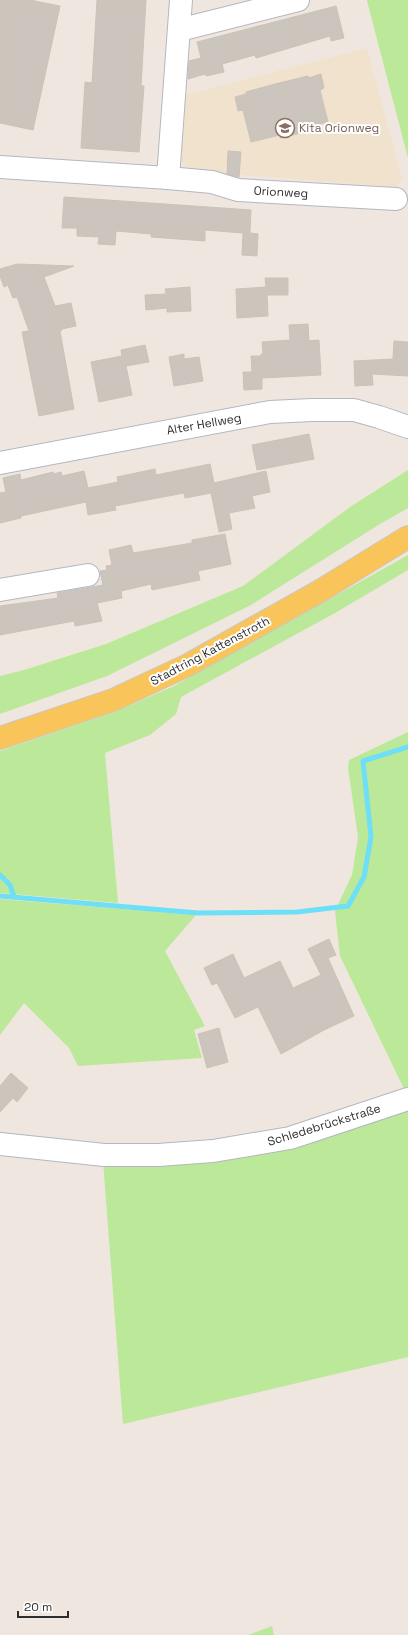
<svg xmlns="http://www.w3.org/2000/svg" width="408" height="1635" font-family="'Space Grotesk',sans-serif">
  <rect width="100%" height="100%" fill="#efe7df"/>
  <path fill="#f1e2ce" d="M 367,48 L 402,178 L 397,187 L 190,171 L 184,166 L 180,160 L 184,95 Z"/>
  <g fill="#bce899">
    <path d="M 367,0 L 408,0 L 408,158 L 367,1 Z"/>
    <path d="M 408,470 L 408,508 L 380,524 L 251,605 L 107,676 L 0,714 L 0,676 L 24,670 L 106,644 L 243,586 L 350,507 Z"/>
    <path d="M 408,555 L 408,570 L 335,613 L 181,697 L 176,714 L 150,735 L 105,753 L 118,903 L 0,893 L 0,751 L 117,711 L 174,686 Z"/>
    <path d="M 408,732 L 408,1090 L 405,1091 L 340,956 L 335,911 L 352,875 L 358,837 L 348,768 L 349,760 Z"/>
    <path d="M 0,899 L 196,915 L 165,951 L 205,1026 L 194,1030 L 202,1058 L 78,1066 L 69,1048 L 24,1003 L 0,1035 Z"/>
    <path d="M 408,1106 L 408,1357 L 123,1424 L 103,1161 Z"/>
    <path d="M 272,1626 L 274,1635 L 248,1635 Z"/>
  </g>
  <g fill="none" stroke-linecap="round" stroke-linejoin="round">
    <g stroke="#6ddff6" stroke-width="5">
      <path d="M 0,875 L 10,885 L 14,897"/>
      <path d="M 0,896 L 198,913 L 297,912 L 348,906 L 364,877 L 371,837 L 363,761 L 408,747"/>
    </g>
  </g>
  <g fill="#cbc5be" stroke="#cbc3b8">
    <path d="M 0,0 L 30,0 L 60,6 L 33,130 L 0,123 Z"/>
    <path d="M 97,0 L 146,0 L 141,86 L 144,86 L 139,152 L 81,148 L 85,82 L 92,83 Z"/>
    <path d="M 336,6 L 344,38 L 331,41 L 330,36 L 256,58 L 255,55 L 222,64 L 224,72 L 206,76 L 205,74 L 188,79 L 189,61 L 201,58 L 197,42 Z"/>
    <path d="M 321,74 L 324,88 L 320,90 L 328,122 L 300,129 L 301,133 L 280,138 L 280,135 L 251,142 L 243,110 L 238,111 L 235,97 L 246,94 L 246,92 L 275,84 L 308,76 L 309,78 Z"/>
    <path d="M 228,151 L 241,152 L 239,177 L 227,174 Z"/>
    <path d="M 64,197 L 251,210 L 250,233 L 258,234 L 257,256 L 242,255 L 243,233 L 205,230 L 205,241 L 151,237 L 151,234 L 116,231 L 115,245 L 98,244 L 99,237 L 77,236 L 77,228 L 62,228 Z"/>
    <path d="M 17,264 L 74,266 L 44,277 L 55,306 L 71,303 L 76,326 L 62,329 L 62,330 L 60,331 L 74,409 L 39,416 L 22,332 L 29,331 L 17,297 L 13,298 L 8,285 L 4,287 L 0,276 L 0,269 Z"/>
    <path d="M 265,278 L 288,278 L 288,295 L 267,295 L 267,293 L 268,316 L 237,318 L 236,289 L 266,287 Z"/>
    <path d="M 190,287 L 191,311 L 167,312 L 167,308 L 146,310 L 145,295 L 166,294 L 165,289 Z"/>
    <path d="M 308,324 L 309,341 L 319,340 L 321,375 L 262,378 L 262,389 L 244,390 L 243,372 L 252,372 L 251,356 L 261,356 L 261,354 L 263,354 L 262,342 L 290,340 L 289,325 Z"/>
    <path d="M 394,341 L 408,342 L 408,376 L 372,374 L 373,385 L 355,386 L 354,361 L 393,359 Z"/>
    <path d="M 145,345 L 149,362 L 126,366 L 132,395 L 99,402 L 91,362 L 122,356 L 121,350 Z"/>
    <path d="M 184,354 L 184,359 L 199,357 L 203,381 L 174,386 L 169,357 Z"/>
    <path d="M 309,434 L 314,459 L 257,470 L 252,445 Z"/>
    <path d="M 210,464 L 214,483 L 266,471 L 270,492 L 252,496 L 255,508 L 229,513 L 232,529 L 219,532 L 211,493 L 185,498 L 184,493 L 115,506 L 116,510 L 88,515 L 86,502 L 21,516 L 21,518 L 0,523 L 0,493 L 6,492 L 3,478 L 20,474 L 21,480 L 53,472 L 54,474 L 61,472 L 62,476 L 84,471 L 88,488 L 118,482 L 117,477 L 155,469 L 156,475 Z"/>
    <path d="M 225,534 L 231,564 L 198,571 L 200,580 L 152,590 L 151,584 L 121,591 L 122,598 L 97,603 L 102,621 L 75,626 L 74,621 L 0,635 L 0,606 L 58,598 L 57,593 L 103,585 L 100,571 L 107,570 L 106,566 L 112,565 L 109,550 L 131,545 L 133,553 L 192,543 L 192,540 Z"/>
    <path d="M 329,939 L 336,955 L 328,958 L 354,1016 L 324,1030 L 281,1054 L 258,1007 L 235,1018 L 217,983 L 212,985 L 204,968 L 233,954 L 244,978 L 280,961 L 293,988 L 321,975 L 308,949 Z"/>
    <path d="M 219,1028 L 228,1062 L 207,1068 L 198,1034 Z"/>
    <path d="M 11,1073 L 28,1088 L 17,1102 L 13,1098 L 0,1112 L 0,1086 Z"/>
  </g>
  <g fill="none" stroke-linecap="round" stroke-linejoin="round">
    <defs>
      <g id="minor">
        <path d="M 179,30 L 298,0"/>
        <path d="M 0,167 L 168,178 L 181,0"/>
        <path d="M 168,178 L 212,182 L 238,190 L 396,199"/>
        <path d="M 0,463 L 270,412 L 312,410 L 354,410 L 379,417 L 408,427"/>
        <path d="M 0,590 L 88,575"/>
        <path d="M 0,1144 L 104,1155 L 158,1155 L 213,1151 L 290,1138 L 408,1099"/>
      </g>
      <path id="major" d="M 0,738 L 113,700 L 188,665 L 320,591 L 408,537"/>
    </defs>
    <use href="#minor" stroke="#b3b7c1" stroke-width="24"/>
    <use href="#major" stroke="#c8c8c8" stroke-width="24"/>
    <use href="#minor" stroke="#fff" stroke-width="22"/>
    <use href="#major" stroke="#f9c55a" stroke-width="22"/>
  </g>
  <defs>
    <symbol id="school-ring" viewBox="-11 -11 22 22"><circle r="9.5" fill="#fff" stroke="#8d6e63" stroke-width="1.5"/><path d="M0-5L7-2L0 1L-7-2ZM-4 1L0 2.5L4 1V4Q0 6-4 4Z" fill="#8d6e63"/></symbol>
  </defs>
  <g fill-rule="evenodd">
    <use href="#school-ring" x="274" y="117" width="22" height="22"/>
  </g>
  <g text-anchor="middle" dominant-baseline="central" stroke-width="4" stroke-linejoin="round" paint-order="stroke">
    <g font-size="12" fill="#785e54" stroke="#fff" text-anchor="start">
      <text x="299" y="128">Kita Orionweg</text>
    </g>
    <g font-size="12" fill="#2d2d2d" stroke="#fff">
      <text transform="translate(281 192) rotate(3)">Orionweg</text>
      <text transform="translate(204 424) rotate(-10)">Alter Hellweg</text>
      <text transform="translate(210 651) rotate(-28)">Stadtring Kattenstroth</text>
      <text transform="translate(324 1125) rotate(-17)">Schledebrückstraße</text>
    </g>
  </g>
  <path d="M18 1611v6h50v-6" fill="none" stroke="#2d2d2d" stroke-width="2"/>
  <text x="24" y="1611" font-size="12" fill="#2d2d2d" stroke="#ffffff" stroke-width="3" paint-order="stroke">20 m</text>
</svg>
